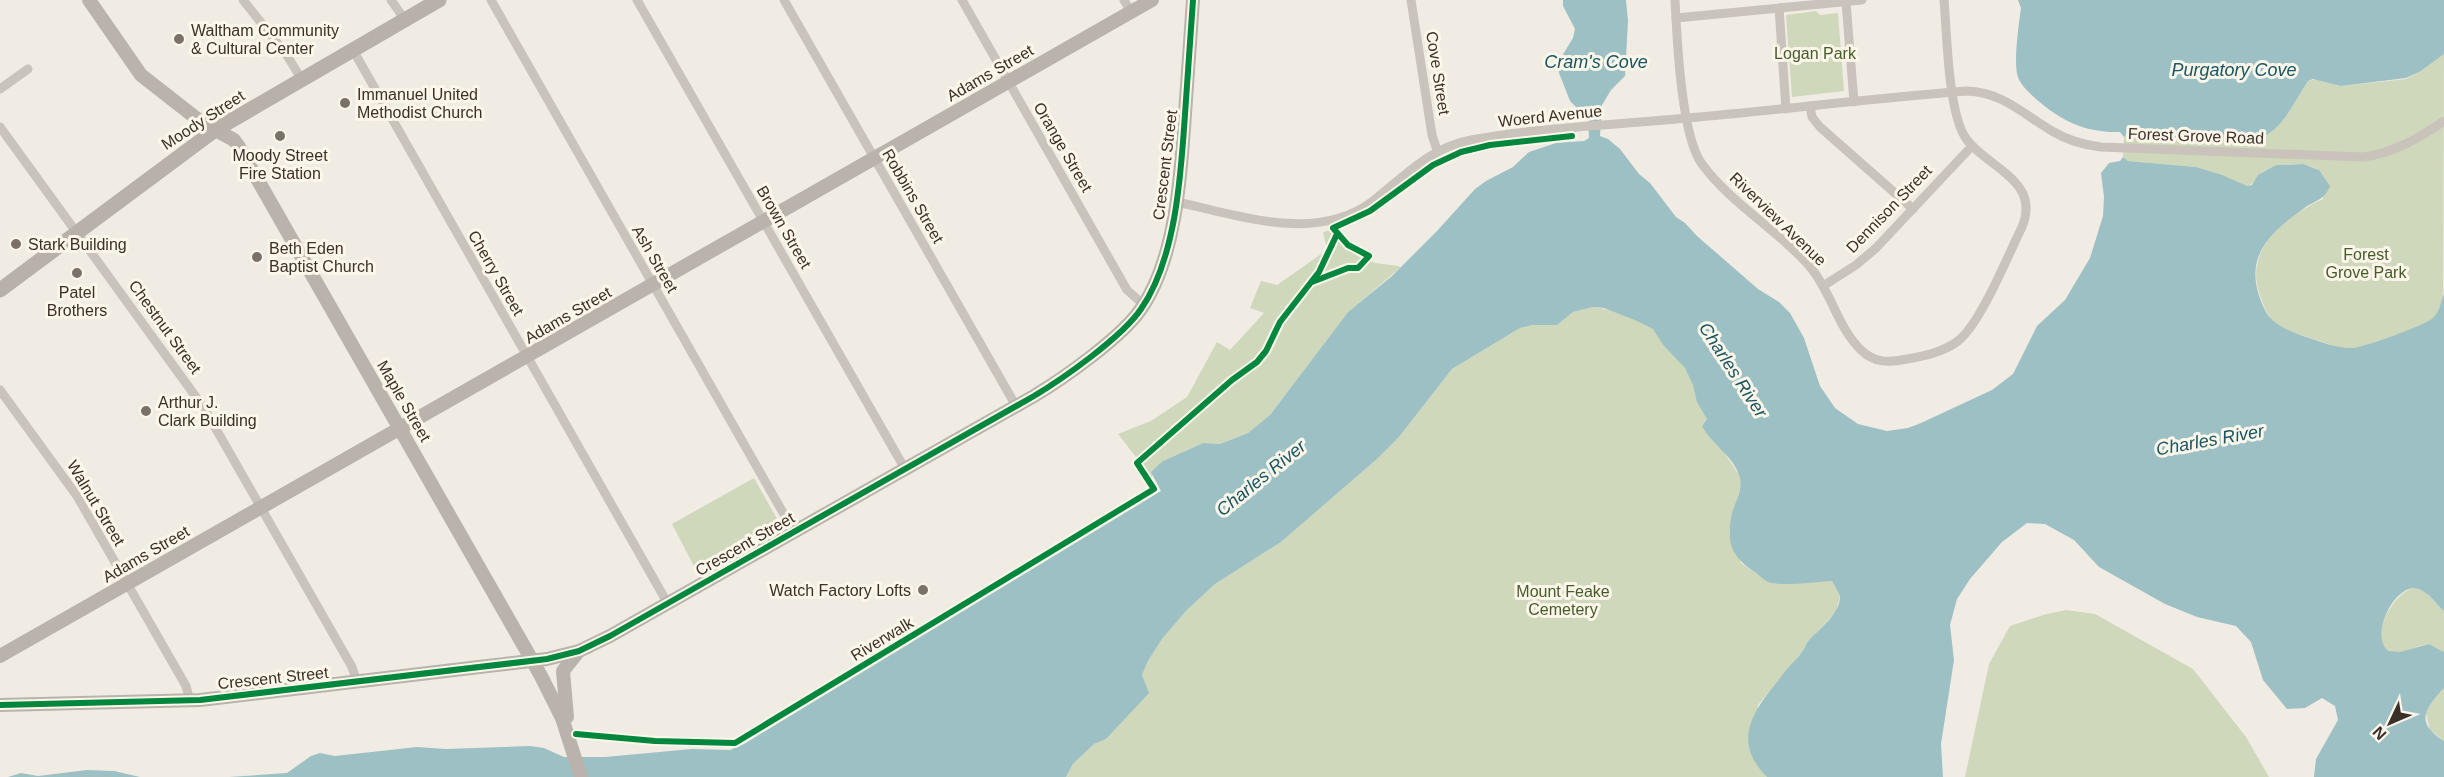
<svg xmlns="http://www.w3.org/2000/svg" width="2444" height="777" font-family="Helvetica,sans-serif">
  <rect width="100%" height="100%" fill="#f0ece3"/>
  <g fill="#cfd8bb">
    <path d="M 1816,11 L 1820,15 L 1838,13 L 1844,91 L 1792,97 L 1786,15 Z"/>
    <path d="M 2444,54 L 2443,303 L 2433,319 L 2427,323 C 2412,329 2367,348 2353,348 C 2338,349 2327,343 2313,339 C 2302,335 2290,332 2279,326 C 2268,319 2264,307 2260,295 C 2243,250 2285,216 2323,199 L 2319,170 C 2304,162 2279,162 2264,171 C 2256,175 2256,184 2247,186 L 2196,167 L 2128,161 L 2123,157 L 2124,137 L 2127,133 L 2160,137 L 2247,142 C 2282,136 2291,106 2308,81 L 2318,79 L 2341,86 L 2406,79 L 2421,71 Z"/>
    <path d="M 1332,230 C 1343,243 1355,258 1373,262 C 1382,265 1392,264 1401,267 L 1348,312 L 1270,415 L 1248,433 L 1220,444 L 1203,443 L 1163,461 L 1152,476 L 1154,480 L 1118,434 L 1151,421 L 1187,397 L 1217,342 L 1230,350 L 1264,313 L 1250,308 L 1261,281 L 1277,285 L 1327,250 L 1323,232 Z"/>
    <path d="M 1593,307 C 1611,309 1637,317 1653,329 C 1659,334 1661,342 1666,348 C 1672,355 1680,360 1685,368 C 1695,384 1698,403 1707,419 L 1702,426 L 1719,445 L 1740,476 L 1741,485 L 1731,520 L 1729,534 L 1741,563 L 1770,583 L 1832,581 L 1840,596 L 1836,612 L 1808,641 L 1802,652 L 1758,705 L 1755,760 L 1767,777 L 1066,777 L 1073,764 L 1094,744 L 1106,739 L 1116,727 L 1145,684 L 1142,675 L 1148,661 L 1162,639 L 1186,611 L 1215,584 L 1281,542 L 1377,459 L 1399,437 L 1452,369 L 1520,328 L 1533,325 L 1557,325 L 1573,312 Z"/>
    <path d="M 754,478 L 780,524 L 696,570 L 672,524 Z"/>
    <path d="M 2417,587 L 2424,591 L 2444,611 L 2444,652 L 2429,644 C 2417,645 2404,654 2393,653 C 2362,649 2392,590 2417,587 Z"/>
    <path d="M 2066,610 L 2095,614 L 2193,669 L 2246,737 L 2269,777 L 1965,777 L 1989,664 L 2010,626 L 2043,615 Z"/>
    <path d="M 2444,688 L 2444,741 L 2430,730 L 2425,710 Z"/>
  </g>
  <g fill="#9dc0c4">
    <path d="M 1563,0 L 1626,0 L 1628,21 L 1625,76 L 1611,90 L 1602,105 L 1600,136 L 1608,139 L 1620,149 L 1639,174 L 1650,183 L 1676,217 L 1685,223 L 1697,236 L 1758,289 L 1779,302 L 1790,313 L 1804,338 L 1820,386 L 1835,408 L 1858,424 L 1887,431 L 1908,428 L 1921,423 L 1992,390 L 2013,374 L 2037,326 L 2065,300 L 2090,258 L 2103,216 L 2104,197 L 2101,173 L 2109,163 L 2120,161 L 2123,157 L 2128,161 L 2196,167 L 2222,175 L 2247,186 L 2252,185 L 2258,175 L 2270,168 L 2277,165 L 2303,164 L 2319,170 L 2330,186 C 2324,201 2315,200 2303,209 C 2263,237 2241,263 2266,312 C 2273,325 2290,331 2303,336 C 2320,341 2334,348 2352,348 C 2363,348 2426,325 2433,318 C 2440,310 2441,303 2444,293 L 2444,611 C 2436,604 2429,593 2419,589 C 2398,580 2368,633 2388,651 L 2400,652 L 2429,644 L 2444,652 L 2444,688 C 2425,709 2414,722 2444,741 L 2444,777 L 2314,777 L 2316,759 L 2338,720 L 2335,706 L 2322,698 L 2305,708 L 2287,709 L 2263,680 L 2251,642 L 2236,626 L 2197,617 L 2165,604 L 2099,567 L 2074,540 L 2045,524 L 2027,523 L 2002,542 L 1970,579 L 1957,599 L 1950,625 L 1954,660 L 1941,744 L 1943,777 L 1767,777 C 1726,736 1761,703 1787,669 C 1792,663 1798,658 1802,652 C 1805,648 1806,643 1809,640 C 1821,627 1840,614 1840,596 L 1832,581 C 1817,582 1784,586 1771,583 C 1766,582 1760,576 1756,573 C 1734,558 1726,546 1731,518 C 1733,505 1743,492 1740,478 C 1735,457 1711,444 1702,426 L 1707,419 L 1697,402 L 1693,385 L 1685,368 L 1664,346 L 1653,329 L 1635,320 L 1604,308 L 1593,307 L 1573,312 L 1557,325 L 1533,325 L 1520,328 L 1452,369 L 1399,437 L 1377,459 L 1281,542 L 1215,584 L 1186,611 L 1162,639 L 1148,661 L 1142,675 L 1149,693 L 1106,739 L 1094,744 L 1073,764 L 1066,777 L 229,777 L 287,773 L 311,756 L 320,753 L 335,756 L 417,747 L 446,749 L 530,746 L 544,748 L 564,757 L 605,757 L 692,749 L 730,750 L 744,744 L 1161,491 L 1151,472 L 1163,461 L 1203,443 L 1220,444 L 1248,433 L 1270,415 L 1348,312 L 1392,276 L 1437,231 L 1475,189 L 1486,181 L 1513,167 L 1529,152 L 1556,143 L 1584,141 L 1589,138 L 1588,119 L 1570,101 L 1559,73 L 1559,61 L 1573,38 L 1575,29 L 1563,6 Z"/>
    <path d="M 2018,0 L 2444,0 L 2444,54 L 2421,71 L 2406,78 L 2341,86 L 2313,79 L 2308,81 C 2291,106 2282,136 2247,142 L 2160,137 L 2127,133 L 2124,137 L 2120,132 C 2086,133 2061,121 2036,99 C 2030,93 2021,86 2018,77 C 2013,65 2019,22 2021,8 Z"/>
    <path d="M 87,770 L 114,771 L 140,777 L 8,777 L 21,773 L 38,776 Z"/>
  </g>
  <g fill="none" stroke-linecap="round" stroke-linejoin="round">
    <g stroke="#c9c3bb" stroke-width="9">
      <path d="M 243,0 L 286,54 L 302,80"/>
      <path d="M 391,0 L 405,20"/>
      <path d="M 491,0 L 794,532"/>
      <path d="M 637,0 L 905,469"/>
      <path d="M 784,0 L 1016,406"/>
      <path d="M 962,0 L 1127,290 L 1144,305"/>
      <path d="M 1124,0 L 1131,12"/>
      <path d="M 1411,0 L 1432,135 L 1437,150"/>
      <path d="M 1675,0 C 1677,38 1681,136 1702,164 C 1732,205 1779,230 1811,268 C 1831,292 1838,328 1861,350 C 1874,363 1889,363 1907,359 C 1925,356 1943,352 1958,341 C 1981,323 2008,255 2022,227 C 2042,179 1984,167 1965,137 C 1948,110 1947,34 1944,0"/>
      <path d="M 1846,2 L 1854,102"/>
      <path d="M 1779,8 L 1786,109"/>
      <path d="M 1676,18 L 1862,0"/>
      <path d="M 353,50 L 668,604"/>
      <path d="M 0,89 L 28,69"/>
      <path d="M 1810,106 L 1812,117 L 1820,127 L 1913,209"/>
      <path d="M 0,127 L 204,408 L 352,667 L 357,682"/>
      <path d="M 1177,202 C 1239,215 1316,244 1373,201 C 1405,176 1429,148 1471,140 C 1542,127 1616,125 1687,118 C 1780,110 1873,98 1967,91 C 2002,92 2023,114 2052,131 C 2067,140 2084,145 2101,147 L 2363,157 C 2394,153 2419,138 2444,121"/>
      <path d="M 1823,286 L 1856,265 L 1876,248 L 1972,146"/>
      <path d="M 0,390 L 77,496 L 186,686 L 190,701"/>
    </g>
    <g stroke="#bab3ac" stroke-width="14">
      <path d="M 89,0 L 141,75 L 201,122 L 234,140 L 239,147 L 541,676 L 562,718 L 581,777"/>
      <path d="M 0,656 L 1152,0"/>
      <path d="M 0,705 L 200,700 L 547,659 L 579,651 L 610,636 L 1034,396 C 1064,378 1122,337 1141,309 C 1176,259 1181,174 1185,114 C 1188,76 1190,38 1193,0"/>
      <path d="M 567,717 L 563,671 L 578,652"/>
    </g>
    <path stroke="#b8b1aa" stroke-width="15" d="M 0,290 L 215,130 L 439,0"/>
    <defs>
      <g id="cycleway">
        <path d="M 1312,282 L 1348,268 L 1358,268 L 1369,256 L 1348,245 L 1333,228 L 1370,211 L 1433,165 L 1461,152 L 1490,145 L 1572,136"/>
        <path d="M 0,705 L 200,700 L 547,659 L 579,651 L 610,636 L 1034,396 C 1064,378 1122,337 1141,309 C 1176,259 1181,174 1185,114 C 1188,76 1190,38 1193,0"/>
        <path d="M 576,734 L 655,741 L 735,743 L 1154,489 L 1137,463 L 1232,380 L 1257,362 L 1266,351 L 1280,322 L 1319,272 L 1337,234"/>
      </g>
    </defs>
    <use href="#cycleway" stroke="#fcf6eb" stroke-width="10"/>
    <use href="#cycleway" stroke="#00873e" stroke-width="6"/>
  </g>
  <g fill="#7a726a" stroke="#fcf6eb" stroke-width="2">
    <circle cx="179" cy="39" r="6"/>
    <circle cx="345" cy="103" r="6"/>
    <circle cx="280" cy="136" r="6"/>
    <circle cx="16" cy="244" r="6"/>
    <circle cx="257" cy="257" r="6"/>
    <circle cx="77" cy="273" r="6"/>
    <circle cx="146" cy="411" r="6"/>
    <circle cx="923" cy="590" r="6"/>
  </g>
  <g text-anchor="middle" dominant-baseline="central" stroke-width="6" stroke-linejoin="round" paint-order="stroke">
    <g font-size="16" fill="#3b3029" stroke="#fcf6eb" text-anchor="start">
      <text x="191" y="30">Waltham Community<tspan x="191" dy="18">&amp; Cultural Center</tspan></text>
      <text x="357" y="94">Immanuel United<tspan x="357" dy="18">Methodist Church</tspan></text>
      <text x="280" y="155" text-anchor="middle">Moody Street<tspan x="280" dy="18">Fire Station</tspan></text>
      <text x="28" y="244">Stark Building</text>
      <text x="269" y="248">Beth Eden<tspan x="269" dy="18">Baptist Church</tspan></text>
      <text x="77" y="292" text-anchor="middle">Patel<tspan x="77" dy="18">Brothers</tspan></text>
      <text x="158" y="402">Arthur J.<tspan x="158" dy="18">Clark Building</tspan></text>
      <text x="911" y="590" text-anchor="end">Watch Factory Lofts</text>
    </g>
    <g font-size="16" fill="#455d29" stroke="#fcf6eb">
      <text x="1815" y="53">Logan Park</text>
      <text x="2366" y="254">Forest<tspan x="2366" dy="18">Grove Park</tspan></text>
      <text x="1563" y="591">Mount Feake<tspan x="1563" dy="18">Cemetery</tspan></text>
    </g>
    <g font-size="16" fill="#3b3029" stroke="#fcf6eb">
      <text transform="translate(990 73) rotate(-30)">Adams Street</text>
      <text transform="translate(1438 73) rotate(81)">Cove Street</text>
      <text transform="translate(1550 116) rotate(-6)">Woerd Avenue</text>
      <text transform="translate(203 120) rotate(-33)">Moody Street</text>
      <text transform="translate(2196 136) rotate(2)">Forest Grove Road</text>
      <text transform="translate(1063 147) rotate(60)">Orange Street</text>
      <text transform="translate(1165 165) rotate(-83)">Crescent Street</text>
      <text transform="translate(913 196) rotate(60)">Robbins Street</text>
      <text transform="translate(1889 209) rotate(-46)">Dennison Street</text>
      <text transform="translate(1778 219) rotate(44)">Riverview Avenue</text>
      <text transform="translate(784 227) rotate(60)">Brown Street</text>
      <text transform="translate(655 259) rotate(60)">Ash Street</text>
      <text transform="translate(496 273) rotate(60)">Cherry Street</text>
      <text transform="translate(568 315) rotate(-30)">Adams Street</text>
      <text transform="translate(165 327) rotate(54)">Chestnut Street</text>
      <text transform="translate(404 401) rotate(60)">Maple Street</text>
      <text transform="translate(96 503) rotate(59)">Walnut Street</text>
      <text transform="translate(745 544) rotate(-30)">Crescent Street</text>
      <text transform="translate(146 554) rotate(-30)">Adams Street</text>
      <text transform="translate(882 639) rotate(-31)">Riverwalk</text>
      <text transform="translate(273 678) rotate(-6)">Crescent Street</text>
    </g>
    <g font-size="18" font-style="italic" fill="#195662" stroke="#fcf6eb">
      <text x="1596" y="62">Cram's Cove</text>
      <text x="2234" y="70">Purgatory Cove</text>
      <text transform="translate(1733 370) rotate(57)">Charles River</text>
      <text transform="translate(2210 440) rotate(-10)">Charles River</text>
      <text transform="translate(1261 478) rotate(-39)">Charles River</text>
    </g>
  </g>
  <g transform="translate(2390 723) rotate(226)" stroke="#fcf6eb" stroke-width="4.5" paint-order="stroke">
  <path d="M0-4.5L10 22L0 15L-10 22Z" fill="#3b3029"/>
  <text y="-9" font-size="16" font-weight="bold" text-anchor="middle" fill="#3b3029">N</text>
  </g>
</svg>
